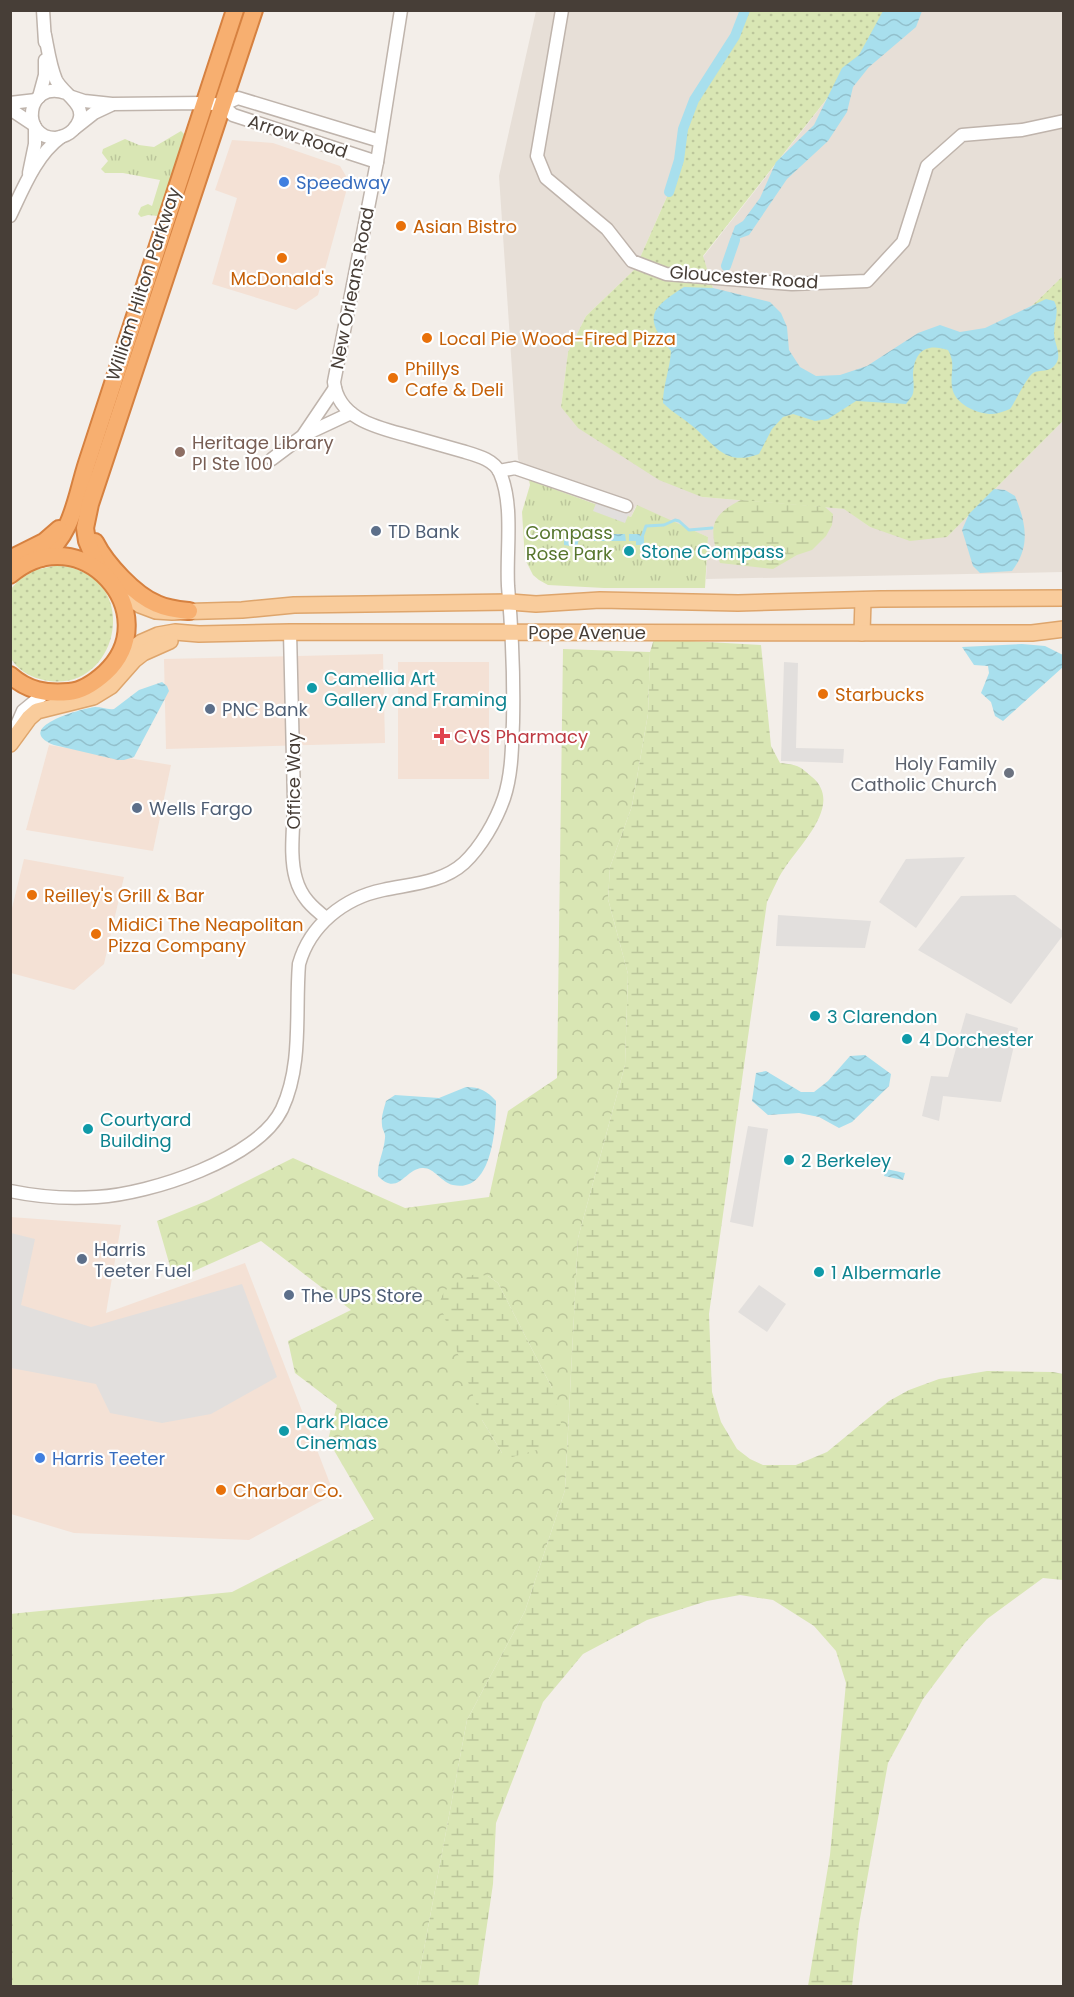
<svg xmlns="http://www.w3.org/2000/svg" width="1074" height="1997" font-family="Poppins,sans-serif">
  <defs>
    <pattern id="grass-dots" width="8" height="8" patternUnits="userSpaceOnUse" patternTransform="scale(1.5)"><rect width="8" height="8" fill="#d9e6b4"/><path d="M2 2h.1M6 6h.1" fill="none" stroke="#bcc69b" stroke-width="1.8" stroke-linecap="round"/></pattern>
    <pattern id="forest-crowns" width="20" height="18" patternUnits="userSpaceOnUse" patternTransform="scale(1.5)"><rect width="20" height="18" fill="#d9e6b4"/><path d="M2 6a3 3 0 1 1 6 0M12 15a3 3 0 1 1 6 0" fill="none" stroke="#bcc69b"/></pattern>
    <pattern id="wetland-marsh" width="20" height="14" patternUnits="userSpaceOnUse" patternTransform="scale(1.5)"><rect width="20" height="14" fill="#d9e6b4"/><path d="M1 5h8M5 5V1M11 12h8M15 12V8" fill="none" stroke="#bcc69b"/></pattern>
    <pattern id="park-tufts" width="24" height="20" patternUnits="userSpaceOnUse" patternTransform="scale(1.5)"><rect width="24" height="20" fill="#d9e6b4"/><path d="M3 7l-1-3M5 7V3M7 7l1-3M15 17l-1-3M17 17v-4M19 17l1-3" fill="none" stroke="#bcc69b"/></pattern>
    <pattern id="water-waves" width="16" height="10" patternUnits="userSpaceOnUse" patternTransform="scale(1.5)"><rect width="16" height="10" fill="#a8dfed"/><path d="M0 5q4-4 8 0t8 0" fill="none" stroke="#92c0cc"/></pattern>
  </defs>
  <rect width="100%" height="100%" fill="#f3eee9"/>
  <g fill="#e7dfd7">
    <path d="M 536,11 L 745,11 L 735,36 L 694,100 L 683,129 L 679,160 L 669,192 L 635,269 L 586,316 L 568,352 L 561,407 L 702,497 L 845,509 L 870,527 L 947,537 L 1063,421 L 1063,572 L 706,579 L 708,537 L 636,506 L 631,517 L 529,480 L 518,459 L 499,176 Z"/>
    <path d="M 896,11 L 1063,11 L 1063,276 L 986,350 L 812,401 L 713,288 L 703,257 Z"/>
  </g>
  <g fill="#f4e1d5">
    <path d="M 232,140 L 273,143 L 340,166 L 349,181 L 318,295 L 296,310 L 212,284 L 237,198 L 215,190 Z"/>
    <path d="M 383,654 L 385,743 L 166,749 L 164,659 Z"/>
    <rect x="398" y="662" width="91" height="117"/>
    <path d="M 49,745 L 171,765 L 153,851 L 26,830 Z"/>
    <path d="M 24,859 L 124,877 L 104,964 L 74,990 L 11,973 L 11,912 Z"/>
    <path d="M 10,1217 L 121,1225 L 106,1313 L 245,1263 L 334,1494 L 249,1540 L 74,1533 L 11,1514 Z"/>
  </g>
  <g fill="url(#grass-dots)">
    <path d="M 745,11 L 896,11 L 703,256 L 713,288 L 812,401 L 928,335 L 986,350 L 1063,276 L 1063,421 L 947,537 L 910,541 L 870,527 L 844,509 L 702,497 L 659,480 L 578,428 L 561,407 L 568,352 L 586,316 L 635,269 L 669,192 L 679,160 L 683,129 L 694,100 L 735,36 Z"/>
    <path d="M 54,566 C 60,566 67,566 72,568 C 144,587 114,700 40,679 C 28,676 18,669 11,659 L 10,590 L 19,580 L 35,570 Z"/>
  </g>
  <path fill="url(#forest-crowns)" fill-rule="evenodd" d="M 563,649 L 650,652 L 648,714 L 632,806 L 610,867 L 608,899 L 628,974 L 625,1065 L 578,1238 L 565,1490 L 525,1611 L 467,1720 L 417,1986 L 11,1986 L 10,1614 L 232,1592 L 374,1519 L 328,1440 L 337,1405 L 295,1373 L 288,1341 L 351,1310 L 261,1241 L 174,1280 L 157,1221 L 209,1200 L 293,1158 L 405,1208 L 489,1197 L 508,1111 L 557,1078 ZM 488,1276 L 498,1283 L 552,1388 L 502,1453 L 482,1420 Z"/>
  <g fill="url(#wetland-marsh)">
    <path d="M 741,500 L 825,507 L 833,514 L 832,525 L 826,536 L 812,550 L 797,555 L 773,569 L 720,563 C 710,530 707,517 741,500 Z"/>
    <path d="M 654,639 L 761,645 L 771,746 L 780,763 C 798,765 798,765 812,777 C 844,804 800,844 784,869 C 777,879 773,891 767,902 L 709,1314 L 712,1392 L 721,1422 L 737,1449 L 750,1459 L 763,1465 L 796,1465 L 827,1452 L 889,1401 L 909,1390 L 939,1379 L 987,1371 L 1053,1372 L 1063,1374 L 1063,1580 L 1043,1578 L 987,1619 L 965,1643 L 923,1699 L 888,1763 L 859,1924 L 852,1986 L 808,1986 L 830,1855 L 846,1683 L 836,1651 L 814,1626 L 773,1600 L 740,1595 L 707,1601 L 647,1620 L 583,1654 L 543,1702 L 496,1823 L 493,1884 L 478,1986 L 417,1986 L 467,1720 L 525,1611 L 565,1490 L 578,1238 L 625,1065 L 628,974 L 608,899 L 610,867 L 632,806 L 648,714 L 650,652 Z"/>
    <path d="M 475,1274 L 488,1276 L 498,1283 L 552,1388 L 561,1423 L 556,1437 L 544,1448 L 512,1457 L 502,1453 L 482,1420 L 440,1305 C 441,1286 459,1281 475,1274 Z"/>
  </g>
  <g fill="url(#park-tufts)">
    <path d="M 181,131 L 185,135 L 185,140 L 163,208 L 158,216 L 148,215 L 141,217 L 138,214 L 141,207 L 148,204 L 152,206 L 160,180 L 123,173 L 105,173 L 101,169 L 108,161 L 102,153 L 103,149 L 125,139 L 139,145 L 154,147 Z"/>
    <path d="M 529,480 L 631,517 L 637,505 L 708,537 L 705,588 L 604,588 L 548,585 L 539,580 L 533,575 L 525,559 L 522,512 L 530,485 Z"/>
  </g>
  <g fill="#e2dfdd">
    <path d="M 597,501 L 629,513 L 625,523 L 593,511 Z"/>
    <path d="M 784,662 L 798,663 L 796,748 L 844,749 L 843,763 L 781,761 Z"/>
    <path d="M 965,857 L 916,928 L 879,902 L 906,859 Z"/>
    <path d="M 1015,895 L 1063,931 L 1064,934 L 1011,1004 L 918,950 L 961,896 Z"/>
    <path d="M 778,915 L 871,921 L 865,948 L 776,946 Z"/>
    <path d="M 966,1013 L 1018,1028 L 1001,1102 L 943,1096 L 939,1121 L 922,1116 L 931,1076 L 948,1077 Z"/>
    <path d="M 748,1126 L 768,1129 L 753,1227 L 730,1222 Z"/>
    <path d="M 11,1233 L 35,1239 L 21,1305 L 91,1327 L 242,1284 L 277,1377 L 211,1414 L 162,1423 L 110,1413 L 96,1384 L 11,1368 Z"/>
    <path d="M 759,1285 L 786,1304 L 767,1332 L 738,1312 Z"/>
  </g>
  <g fill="url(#water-waves)">
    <path d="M 883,11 L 922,11 L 916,27 L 869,67 L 853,87 L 847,112 L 828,141 L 787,179 L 749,235 L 735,240 L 731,237 L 735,226 L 743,221 L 760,198 L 776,162 L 814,125 L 842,68 L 859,55 Z"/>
    <path d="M 684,287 L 713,288 L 770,302 L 781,313 L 787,327 L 789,350 L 800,367 L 816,376 L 840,375 L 867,366 L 918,333 L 940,325 L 960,332 L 985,328 L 1046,299 L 1054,301 C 1060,311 1054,322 1054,333 C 1054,344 1063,355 1055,365 C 1049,373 1040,369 1033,373 C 1027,377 1015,402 1010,409 C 1004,411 998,414 992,414 C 977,414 954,404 952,387 C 950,372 956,364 948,350 C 927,343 915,350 913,373 C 913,380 915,390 912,396 C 910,399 908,401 906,404 L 856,401 L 828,419 L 815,421 L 793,414 L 783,417 L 772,429 L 759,454 C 727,466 717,448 696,429 C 685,419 673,413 663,403 C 663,385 670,369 671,351 C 643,317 650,309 684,287 Z"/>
    <path d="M 994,489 L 1005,490 L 1015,496 C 1026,523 1031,546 1012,571 L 980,573 L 973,566 L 962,530 L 969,514 Z"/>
    <path d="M 569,531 L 574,531 L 575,534 L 580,534 L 577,547 L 564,545 L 564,537 L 569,537 Z"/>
    <path d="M 591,534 L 625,534 L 626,541 L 591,541 Z"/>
    <path d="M 629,534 L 640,534 L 640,536 L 644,537 L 644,545 L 636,545 L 636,541 L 629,541 Z"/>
    <path d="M 1022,644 L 1045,646 L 1063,655 L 1063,667 L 1003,721 L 995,716 L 991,702 L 981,693 L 989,673 L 988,666 L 974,665 L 962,647 Z"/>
    <path d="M 162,682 L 167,686 L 169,691 L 134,757 L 124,760 L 118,760 L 54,745 C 12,728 80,709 95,707 C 102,707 107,710 114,709 L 139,690 Z"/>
    <path d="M 865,1055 L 891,1074 L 889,1086 L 852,1122 L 839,1128 L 819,1117 L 799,1113 L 768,1115 L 752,1101 L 756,1073 L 766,1071 L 801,1092 L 814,1092 L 828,1081 L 850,1056 Z"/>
    <path d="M 466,1087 C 480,1087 487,1091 496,1101 C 496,1126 493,1194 453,1185 C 441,1182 434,1167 422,1168 C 405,1169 398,1197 378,1176 C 377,1163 384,1152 385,1138 C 386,1133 382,1130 382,1125 C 381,1116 384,1109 386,1101 L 395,1095 L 439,1098 Z"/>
    <path d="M 886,1169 L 905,1173 L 903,1180 L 884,1176 Z"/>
  </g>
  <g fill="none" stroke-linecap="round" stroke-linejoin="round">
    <path stroke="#a8dfed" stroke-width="3" d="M 642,537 L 646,526 L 664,525 L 675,520 L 679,521 L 689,530 L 712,528"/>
    <g stroke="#a8dfed" stroke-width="10">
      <path d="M 669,192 L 679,160 L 683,129 L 694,100 L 735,36 L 745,10"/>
      <path d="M 726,266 L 735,240"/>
    </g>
    <defs>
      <g id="minor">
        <path d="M 43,10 L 45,42"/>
        <path d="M 562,10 L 537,156 L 546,178 L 607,229 L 632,261 L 666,274 L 792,284 L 867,281 L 903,242 L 927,166 L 962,135 L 1022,130 L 1064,121"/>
        <path d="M 45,35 C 48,50 50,66 56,80 C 64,96 94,107 73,130 C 68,135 62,137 56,138 C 20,139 25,79 66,93"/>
        <path d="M 39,97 L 45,75 L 45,60"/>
        <path d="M 72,97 L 84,101 L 112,104 L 205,103 L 222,105 L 238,98 L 380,141"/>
        <path d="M 10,103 L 36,100"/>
        <path d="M 222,105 L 233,115 L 377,162"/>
        <path d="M 10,109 L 34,125"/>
        <path d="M 75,128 L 94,113 L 111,105"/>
        <path d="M 29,173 L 35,144 L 35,127"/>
        <path d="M 10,216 C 23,189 36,155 61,137"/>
        <path d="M 304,434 L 335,388"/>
        <path d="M 272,459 L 304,435 L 351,413"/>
        <path d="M 499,471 L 515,468 L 626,506"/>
        <path d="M 290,632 C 291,688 293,745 294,801 C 294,827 289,855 296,879 C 301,897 312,907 326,918"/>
        <path d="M 13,734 L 23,711 L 45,693"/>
        <path d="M 10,1191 C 39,1197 68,1199 97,1197 C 150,1194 258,1159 282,1109 C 303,1064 295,1012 299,964 C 310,925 344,898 383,890 C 410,884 442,883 464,863 C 481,847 496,821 504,798 C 512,774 512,747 513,722 C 514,676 512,631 508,586 C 506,551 514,505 500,473 C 494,459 475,455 462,451 C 444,446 427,441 409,436 C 380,428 338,420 334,382 L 377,162 L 401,10"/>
      </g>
      <g id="major">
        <path d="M 117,590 L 140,605 L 156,611 L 172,612 L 242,610 L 294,605 L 510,602 L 536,604 L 600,600 L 738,603 L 881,599 L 1064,598"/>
        <path d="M 862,633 L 863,600"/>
        <path d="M 117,659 L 142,642 L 158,635 L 175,632 L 199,634 L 290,632 L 1032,633 L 1064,629"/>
        <path d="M 10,744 L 29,718 L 37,711 L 93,697 L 111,686 L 134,660 L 143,653 L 170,641"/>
      </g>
      <g id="highway">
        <path d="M 95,542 C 106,564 135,595 157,604 C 168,609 179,610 189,611"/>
        <path d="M 41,558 C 73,535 76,497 87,463 L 235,10"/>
        <path d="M 10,559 L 44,542 L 59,529"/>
        <path d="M 99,570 L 87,541 L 85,528 L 90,504 L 254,10"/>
        <path d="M 10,575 C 81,514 168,614 105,673 C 95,682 82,691 69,692 C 46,694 28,691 10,675"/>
      </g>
    </defs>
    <use href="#minor" stroke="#bfb4ac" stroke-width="15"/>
    <use href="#major" stroke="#dea56c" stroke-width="18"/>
    <use href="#highway" stroke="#d68140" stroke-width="20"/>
    <use href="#minor" stroke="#fff" stroke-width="12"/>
    <use href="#major" stroke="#f9cc9c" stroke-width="15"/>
    <use href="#highway" stroke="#f7af70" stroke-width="16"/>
  </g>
  <g fill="#3f7fe0" stroke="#fff" stroke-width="2">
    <circle cx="284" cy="182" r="6"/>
    <circle cx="40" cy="1458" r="6"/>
  </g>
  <g fill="#e8710a" stroke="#fff" stroke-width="2">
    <circle cx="401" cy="226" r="6"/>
    <circle cx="282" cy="258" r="6"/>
    <circle cx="427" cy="338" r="6"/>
    <circle cx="393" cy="378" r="6"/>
    <circle cx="823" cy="694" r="6"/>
    <circle cx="32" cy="895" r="6"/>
    <circle cx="96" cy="934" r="6"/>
    <circle cx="221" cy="1490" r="6"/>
  </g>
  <circle fill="#8d6e63" stroke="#fff" stroke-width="2" cx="180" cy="452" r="6"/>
  <g fill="#5c6f8a" stroke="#fff" stroke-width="2">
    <circle cx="376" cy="531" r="6"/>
    <circle cx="210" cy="709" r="6"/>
    <circle cx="137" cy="808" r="6"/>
    <circle cx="82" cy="1259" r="6"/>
    <circle cx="289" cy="1295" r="6"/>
  </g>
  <g fill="#0f9aa8" stroke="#fff" stroke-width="2">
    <circle cx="629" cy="551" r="6"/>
    <circle cx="312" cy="688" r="6"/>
    <circle cx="815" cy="1016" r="6"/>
    <circle cx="907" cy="1039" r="6"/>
    <circle cx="88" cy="1129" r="6"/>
    <circle cx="789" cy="1160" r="6"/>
    <circle cx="819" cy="1272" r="6"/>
    <circle cx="284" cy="1431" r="6"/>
  </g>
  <path fill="#e0444e" stroke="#fff" stroke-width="2" d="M439 727h6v6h6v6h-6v6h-6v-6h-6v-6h6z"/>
  <circle fill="#6b7280" stroke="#fff" stroke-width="2" cx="1009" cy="773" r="6"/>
  <g text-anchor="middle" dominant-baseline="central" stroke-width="4.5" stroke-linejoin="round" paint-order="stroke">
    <g font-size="18" fill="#473e37" stroke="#fff">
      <text transform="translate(298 136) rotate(18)">Arrow Road</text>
      <text transform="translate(744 277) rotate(4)">Gloucester Road</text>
      <text transform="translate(143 284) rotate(-72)">William Hilton Parkway</text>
      <text transform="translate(352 288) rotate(-79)">New Orleans Road</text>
      <text x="587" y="632">Pope Avenue</text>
      <text transform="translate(293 781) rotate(-90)">Office Way</text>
    </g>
    <g font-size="18" fill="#366cbe" stroke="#fff" text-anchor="start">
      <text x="296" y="182">Speedway</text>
      <text x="52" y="1458">Harris Teeter</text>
    </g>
    <g font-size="18" fill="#c56008" stroke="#fff" text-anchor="start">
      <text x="413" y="226">Asian Bistro</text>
      <text x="282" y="278" text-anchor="middle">McDonald's</text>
      <text x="439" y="338">Local Pie Wood-Fired Pizza</text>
      <text x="405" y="368">Phillys<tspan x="405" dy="21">Cafe &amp; Deli</tspan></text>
      <text x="835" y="694">Starbucks</text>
      <text x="44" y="895">Reilley's Grill &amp; Bar</text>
      <text x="108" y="924">MidiCi The Neapolitan<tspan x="108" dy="21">Pizza Company</tspan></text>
      <text x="233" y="1490">Charbar Co.</text>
    </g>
    <g font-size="18" fill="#785e54" stroke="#fff" text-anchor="start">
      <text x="192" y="442">Heritage Library<tspan x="192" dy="21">Pl Ste 100</tspan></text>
    </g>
    <g font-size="18" fill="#4e5e75" stroke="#fff" text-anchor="start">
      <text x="388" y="531">TD Bank</text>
      <text x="222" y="709">PNC Bank</text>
      <text x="149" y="808">Wells Fargo</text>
      <text x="94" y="1249">Harris<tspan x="94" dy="21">Teeter Fuel</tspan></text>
      <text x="301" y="1295">The UPS Store</text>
    </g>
    <g font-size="18" fill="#57762d" stroke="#fff">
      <text x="569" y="532">Compass<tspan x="569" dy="21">Rose Park</tspan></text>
    </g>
    <g font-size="18" fill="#0d838f" stroke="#fff" text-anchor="start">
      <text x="641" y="551">Stone Compass</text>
      <text x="324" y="678">Camellia Art<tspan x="324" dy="21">Gallery and Framing</tspan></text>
      <text x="827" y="1016">3 Clarendon</text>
      <text x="919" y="1039">4 Dorchester</text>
      <text x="100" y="1119">Courtyard<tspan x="100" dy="21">Building</tspan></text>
      <text x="801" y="1160">2 Berkeley</text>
      <text x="831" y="1272">1 Albermarle</text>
      <text x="296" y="1421">Park Place<tspan x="296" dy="21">Cinemas</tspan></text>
    </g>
    <g font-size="18" fill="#be3a42" stroke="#fff" text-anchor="start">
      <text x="454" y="736">CVS Pharmacy</text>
    </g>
    <g font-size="18" fill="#5b616d" stroke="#fff" text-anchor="end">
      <text x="997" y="763">Holy Family<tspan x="997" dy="21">Catholic Church</tspan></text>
    </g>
  </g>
  <rect width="1074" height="1997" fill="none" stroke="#473e37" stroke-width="24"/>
</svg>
